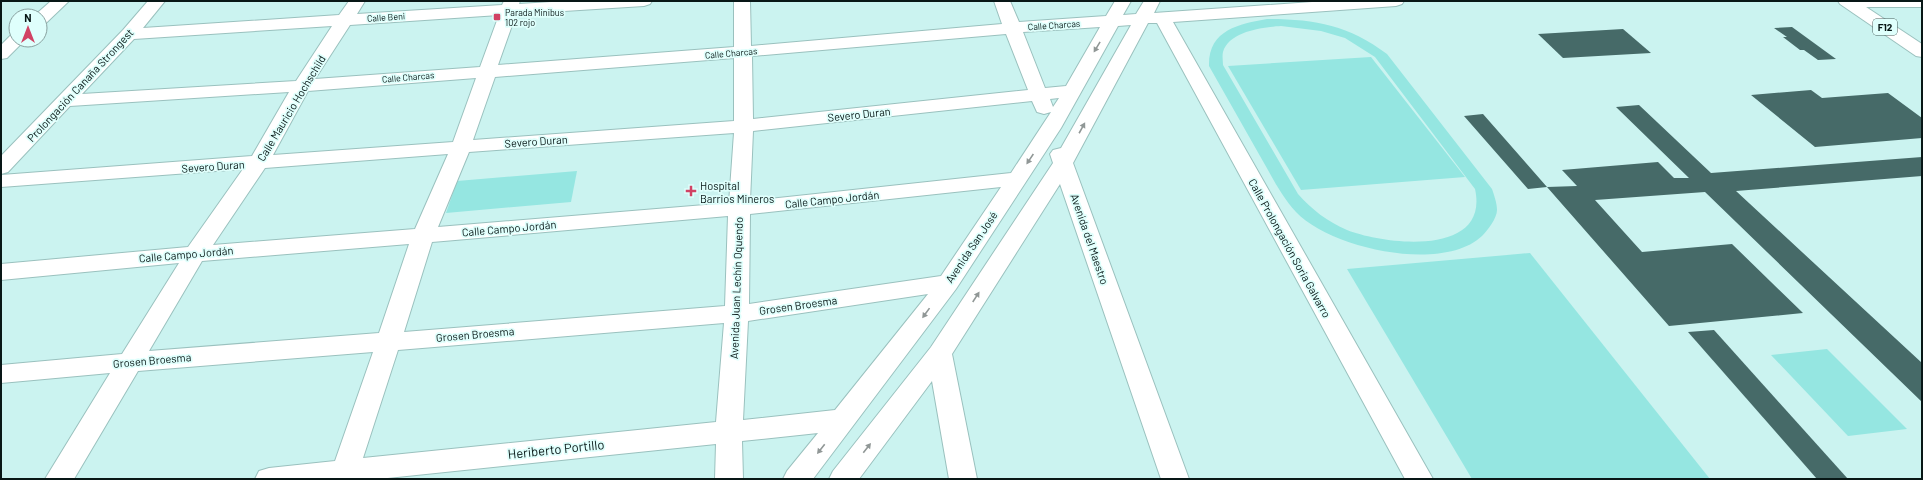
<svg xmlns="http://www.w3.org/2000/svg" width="1923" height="480" font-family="Barlow,sans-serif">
  <rect width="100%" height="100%" fill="#cbf3f0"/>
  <g fill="#95e6e1" fill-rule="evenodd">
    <path d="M 1267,19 C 1315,19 1348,25 1387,54 L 1492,189 C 1494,195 1497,203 1497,210 C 1497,218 1488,230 1482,236 C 1443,273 1331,249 1296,212 C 1281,196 1271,175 1260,156 C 1243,126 1226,96 1209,66 C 1208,30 1239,24 1267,19 ZM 1281,26 L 1321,31 L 1345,38 L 1375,57 L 1475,189 C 1490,257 1385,245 1347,230 C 1328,222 1311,209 1298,194 L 1223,65 C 1223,61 1222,56 1223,52 C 1229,31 1264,27 1281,26 Z"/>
    <path d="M 1371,57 L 1465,177 L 1301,190 L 1228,66 Z"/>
    <path d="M 577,171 L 571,202 L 446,213 L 457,181 Z"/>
    <path d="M 1530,253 L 1710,479 L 1472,479 L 1347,269 Z"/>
    <path d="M 1827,349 L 1907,429 L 1848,436 L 1771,355 Z"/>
  </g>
  <g fill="#466a68">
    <path d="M 1792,27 L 1836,59 L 1818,60 L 1804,50 L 1800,50 L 1783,37 L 1787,37 L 1774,28 Z"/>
    <path d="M 1623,29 L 1651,53 L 1563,58 L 1538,34 Z"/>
    <path d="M 1811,90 L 1822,98 L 1888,93 L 1922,118 L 1922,138 L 1815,147 L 1751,95 Z"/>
    <path d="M 1639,105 L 1711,173 L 1922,157 L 1922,176 L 1736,191 L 1922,363 L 1922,402 L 1705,192 L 1595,200 L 1642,252 L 1732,244 L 1803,313 L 1669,326 L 1547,187 L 1528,189 L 1464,116 L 1483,114 L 1547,187 L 1577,186 L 1562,170 L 1658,162 L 1674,178 L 1689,178 L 1616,107 Z"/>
    <path d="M 1714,330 L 1848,479 L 1817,479 L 1688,332 Z"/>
  </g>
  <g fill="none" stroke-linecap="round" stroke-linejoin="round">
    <defs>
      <g id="minor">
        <path d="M 51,1 L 69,1 L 46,23 L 40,24 L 40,16 L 34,16 Z"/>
        <path d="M 148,1 L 165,1 L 143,28 L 339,15 L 349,1 L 365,1 L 357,14 L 502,5 L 504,1 L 520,1 L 519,4 L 567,1 L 652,1 L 650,4 L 644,6 L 516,14 L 498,65 L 734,47 L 734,1 L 750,1 L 751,46 L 1002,24 L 994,1 L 1010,1 L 1019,22 L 1106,16 L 1115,1 L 1131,1 L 1123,15 L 1136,14 L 1144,1 L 1160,1 L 1154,13 L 1326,1 L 1404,1 L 1402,4 L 1396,6 L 1173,22 L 1433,479 L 1405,479 L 1157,23 L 1148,23 L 1073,163 L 1189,479 L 1161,479 L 1060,184 L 952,354 L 977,479 L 949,479 L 932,381 L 859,479 L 829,479 L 833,471 L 931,347 L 1053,163 L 1050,154 L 1053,150 L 1061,148 L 1131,25 L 1118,26 L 1061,128 L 956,289 L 813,479 L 783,479 L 787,471 L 818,433 L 742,441 L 743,479 L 715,479 L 716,444 L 378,479 L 255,479 L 259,471 L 269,468 L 335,461 L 373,352 L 138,371 L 74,479 L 45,479 L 110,373 L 1,383 L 1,365 L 122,354 L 179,263 L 1,280 L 1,264 L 188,247 L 243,169 L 1,187 L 1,175 L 252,156 L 289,92 L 70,106 L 8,172 L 1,174 L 1,156 L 123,30 ZM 499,15 L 480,67 L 315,79 L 350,25 ZM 332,26 L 296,81 L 82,94 L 134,39 ZM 1100,27 L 1066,86 L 1045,88 L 1023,32 ZM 1006,34 L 1028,90 L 753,119 L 752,56 ZM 734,58 L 734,121 L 473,140 L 495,77 ZM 476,78 L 453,142 L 273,155 L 308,91 ZM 1059,98 L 1053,107 L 1050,99 ZM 1032,101 L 1037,112 L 1044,114 L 1051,112 L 1011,173 L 750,201 L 753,131 ZM 734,133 L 729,203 L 438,227 L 469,152 ZM 448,154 L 415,229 L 213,245 L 265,168 ZM 1001,187 L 941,276 L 749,304 L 750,214 ZM 728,216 L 725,306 L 404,332 L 432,242 ZM 409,244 L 379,333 L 149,351 L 202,261 ZM 928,294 L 835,410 L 743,420 L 748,321 ZM 724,323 L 716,422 L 363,458 L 398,350 Z"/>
        <path d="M 1841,1 L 1922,1 L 1922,7 L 1848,7 L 1842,5 Z"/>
        <path d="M 16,35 L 16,40 L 25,40 L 7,58 L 1,59 L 1,45 L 10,36 Z"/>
      </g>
      <path id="major" d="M 1838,1 L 1857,1 L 1922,44 L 1922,57 L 1916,56 L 1840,4 Z"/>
    </defs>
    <use href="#minor" stroke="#9ac1be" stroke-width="2"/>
    <use href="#major" stroke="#9ac1be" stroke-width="2"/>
    <use href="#minor" fill="#fff" fill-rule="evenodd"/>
    <use href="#major" fill="#fff" fill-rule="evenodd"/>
  </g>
  <defs><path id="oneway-solid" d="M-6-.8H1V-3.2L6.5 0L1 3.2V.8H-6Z"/></defs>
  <g fill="#909796">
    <use href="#oneway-solid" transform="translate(1097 47) rotate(121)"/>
    <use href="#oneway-solid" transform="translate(1082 128) rotate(-61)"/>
    <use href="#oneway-solid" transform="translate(1030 159) rotate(124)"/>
    <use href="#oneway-solid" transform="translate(976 297) rotate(-57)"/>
    <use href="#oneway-solid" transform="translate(926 313) rotate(126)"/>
    <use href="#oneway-solid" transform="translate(867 448) rotate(-52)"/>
    <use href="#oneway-solid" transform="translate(821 449) rotate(128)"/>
  </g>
  <g fill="#d14264" stroke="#dffffc" stroke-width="1.5">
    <rect x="493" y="13" width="8" height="8" rx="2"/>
    <path d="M689 185h4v4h4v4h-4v4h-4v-4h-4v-4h4z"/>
  </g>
  <g text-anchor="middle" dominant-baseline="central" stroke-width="3.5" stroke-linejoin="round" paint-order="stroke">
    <g font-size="9" fill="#081716" stroke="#dffffc" text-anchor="start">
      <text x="505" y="12">Parada Minibus<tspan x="505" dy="10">102 rojo</tspan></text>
    </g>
    <g font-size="9" fill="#081716" stroke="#dffffc">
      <text transform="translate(386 17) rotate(-4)">Calle Beni</text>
      <text transform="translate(1054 25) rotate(-4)">Calle Charcas</text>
      <text transform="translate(731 53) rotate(-5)">Calle Charcas</text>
      <text transform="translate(408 77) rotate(-5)">Calle Charcas</text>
    </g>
    <rect fill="#dffffc" stroke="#485d5b" stroke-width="1" x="1873" y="19" width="24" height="16" rx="3"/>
    <g font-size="10" font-weight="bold" fill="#081716">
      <text x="1885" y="27">F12</text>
    </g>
    <g font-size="11" fill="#081716" stroke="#dffffc">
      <text transform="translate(80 85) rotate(-47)">Prolongación Canaña Strongest</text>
      <text transform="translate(291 108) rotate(-59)">Calle Mauricio Hochschild</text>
      <text transform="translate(859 114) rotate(-6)">Severo Duran</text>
      <text transform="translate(536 141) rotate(-4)">Severo Duran</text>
      <text transform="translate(213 166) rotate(-4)">Severo Duran</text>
      <text transform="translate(832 199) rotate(-6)">Calle Campo Jordán</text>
      <text transform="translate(509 228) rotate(-5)">Calle Campo Jordán</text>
      <text transform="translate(1090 239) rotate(71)">Avenida del Maestro</text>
      <text transform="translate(971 247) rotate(-56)">Avenida San José</text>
      <text transform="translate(1290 248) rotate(61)">Calle Prolongación Soria Galvarro</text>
      <text transform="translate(186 254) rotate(-5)">Calle Campo Jordán</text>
      <text transform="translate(736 288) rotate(-88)">Avenida Juan Lechín Oquendo</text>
      <text transform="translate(798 305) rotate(-8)">Grosen Broesma</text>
      <text transform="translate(475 334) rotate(-5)">Grosen Broesma</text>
      <text transform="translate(152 360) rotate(-5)">Grosen Broesma</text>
    </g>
    <g font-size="11" fill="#081716" stroke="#dffffc" text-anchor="start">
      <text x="700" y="185">Hospital<tspan x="700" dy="13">Barrios Mineros</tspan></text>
    </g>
    <g font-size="13" fill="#081716" stroke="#dffffc">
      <text transform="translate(556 449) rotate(-6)">Heriberto Portillo</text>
    </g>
  </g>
  <rect width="1923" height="480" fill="none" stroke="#081716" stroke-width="4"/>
  <g transform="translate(28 28)"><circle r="19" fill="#dffffc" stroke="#89a2a0"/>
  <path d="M0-3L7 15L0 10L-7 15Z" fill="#d14264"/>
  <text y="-6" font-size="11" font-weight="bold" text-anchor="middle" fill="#081716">N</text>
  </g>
</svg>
